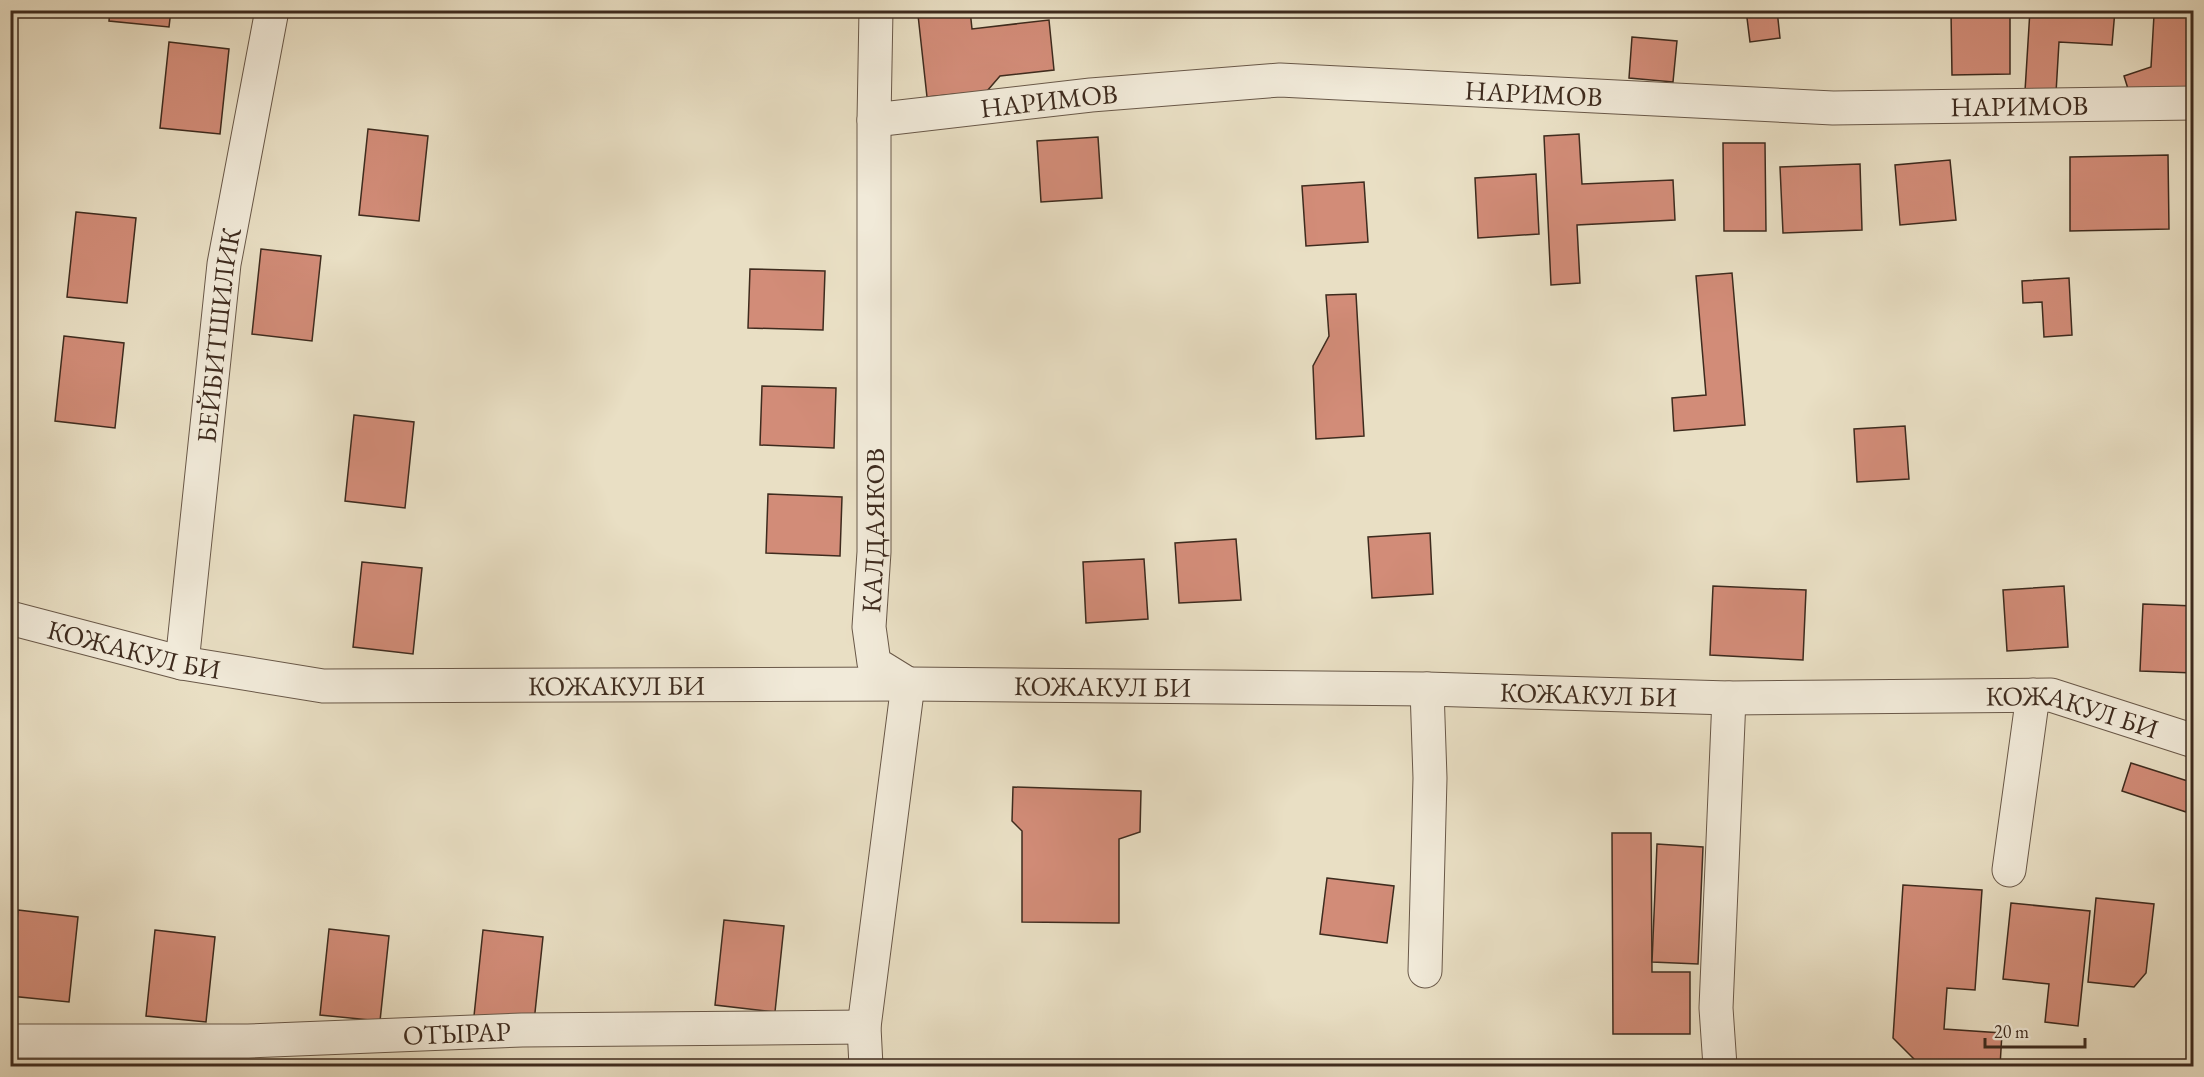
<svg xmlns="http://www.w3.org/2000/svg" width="2204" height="1077" font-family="'EB Garamond',serif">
  <rect width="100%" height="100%" fill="#e9dfc4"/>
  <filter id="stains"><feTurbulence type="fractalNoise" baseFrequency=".00333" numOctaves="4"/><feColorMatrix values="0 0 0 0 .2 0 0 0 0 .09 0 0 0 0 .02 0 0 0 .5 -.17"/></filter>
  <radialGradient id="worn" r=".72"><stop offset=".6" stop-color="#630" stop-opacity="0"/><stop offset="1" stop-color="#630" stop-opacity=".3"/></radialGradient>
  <g fill="#d28c78" stroke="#3e2b1e" stroke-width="1.5">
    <path d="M 110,10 L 171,10 L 169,27 L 109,21 Z"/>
    <path d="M 961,10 L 970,10 L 972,29 L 1049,20 L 1054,70 L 1000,76 L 987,91 L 927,97 L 918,15 Z"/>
    <path d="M 1746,10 L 1777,10 L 1780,38 L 1750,42 Z"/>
    <path d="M 2030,10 L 2115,10 L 2112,45 L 2059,42 L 2056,93 L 2025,91 Z"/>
    <path d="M 2010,11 L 2010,74 L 1952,75 L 1951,12 Z"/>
    <path d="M 2154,15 L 2194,17 L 2194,96 L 2129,92 L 2124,76 L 2151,67 Z"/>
    <path d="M 1632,37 L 1677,41 L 1673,82 L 1629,78 Z"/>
    <path d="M 169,42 L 229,49 L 220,134 L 160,128 Z"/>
    <path d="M 368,129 L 428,136 L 419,221 L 359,215 Z"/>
    <path d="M 1579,134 L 1582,184 L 1673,180 L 1675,220 L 1577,225 L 1580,283 L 1551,285 L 1544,136 Z"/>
    <path d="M 1098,137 L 1102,198 L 1041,202 L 1037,141 Z"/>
    <path d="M 1723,143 L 1765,143 L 1766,231 L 1724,231 Z"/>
    <path d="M 2168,155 L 2169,229 L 2070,231 L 2070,157 Z"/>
    <path d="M 1950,160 L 1956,220 L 1900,225 L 1895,165 Z"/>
    <path d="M 1860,164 L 1862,230 L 1783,233 L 1780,167 Z"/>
    <path d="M 1536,174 L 1539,234 L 1478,238 L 1475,178 Z"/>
    <path d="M 1364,182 L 1368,242 L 1306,246 L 1302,186 Z"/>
    <path d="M 76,212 L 136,218 L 127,303 L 67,297 Z"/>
    <path d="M 261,249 L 321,256 L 312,341 L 252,334 Z"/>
    <path d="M 750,269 L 825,271 L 823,330 L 748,328 Z"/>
    <path d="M 1732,273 L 1745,425 L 1674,431 L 1672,398 L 1706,395 L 1696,276 Z"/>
    <path d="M 2069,278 L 2072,335 L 2044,337 L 2042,302 L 2023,303 L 2022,281 Z"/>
    <path d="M 1356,294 L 1364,436 L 1316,439 L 1313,366 L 1329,336 L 1326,295 Z"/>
    <path d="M 64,336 L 124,343 L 115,428 L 55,421 Z"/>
    <path d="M 762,386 L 836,388 L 834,448 L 760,445 Z"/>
    <path d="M 354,415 L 414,422 L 405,508 L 345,501 Z"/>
    <path d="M 1905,426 L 1909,479 L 1857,482 L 1854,429 Z"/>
    <path d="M 768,494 L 842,497 L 840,556 L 766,553 Z"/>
    <path d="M 1430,533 L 1433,594 L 1372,598 L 1368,537 Z"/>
    <path d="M 1236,539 L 1241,600 L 1179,603 L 1175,543 Z"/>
    <path d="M 1144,559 L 1148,619 L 1086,623 L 1083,562 Z"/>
    <path d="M 362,562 L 422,568 L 413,654 L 353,647 Z"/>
    <path d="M 1713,586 L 1806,590 L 1803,660 L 1710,655 Z"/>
    <path d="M 2064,586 L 2068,647 L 2007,651 L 2003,590 Z"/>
    <path d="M 2143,604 L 2194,606 L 2194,673 L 2140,671 Z"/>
    <path d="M 2131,763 L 2194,783 L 2186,812 L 2122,791 Z"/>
    <path d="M 1013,787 L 1141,791 L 1140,832 L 1119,839 L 1119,923 L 1022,922 L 1022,831 L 1012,821 Z"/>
    <path d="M 1612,833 L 1651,833 L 1652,972 L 1690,972 L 1690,1034 L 1613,1034 Z"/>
    <path d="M 1657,844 L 1703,847 L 1698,964 L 1652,962 Z"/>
    <path d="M 1327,878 L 1394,886 L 1387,943 L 1320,934 Z"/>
    <path d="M 1903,885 L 1982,890 L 1975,990 L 1947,988 L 1944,1029 L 2002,1033 L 2000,1066 L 1920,1065 L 1893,1038 Z"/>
    <path d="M 2096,898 L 2154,904 L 2146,973 L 2134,987 L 2088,982 Z"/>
    <path d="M 2011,903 L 2090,911 L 2078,1026 L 2045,1022 L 2049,984 L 2003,979 Z"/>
    <path d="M 18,910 L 78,917 L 69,1002 L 10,996 Z"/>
    <path d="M 724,920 L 784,926 L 775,1012 L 715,1005 Z"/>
    <path d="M 329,929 L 389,936 L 380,1021 L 320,1015 Z"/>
    <path d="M 155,930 L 215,937 L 206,1022 L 146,1016 Z"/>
    <path d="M 483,930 L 543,937 L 534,1022 L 474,1016 Z"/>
  </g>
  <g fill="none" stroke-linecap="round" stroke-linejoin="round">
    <defs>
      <g id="minor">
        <path id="s1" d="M 874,120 L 1091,95 L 1280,80 L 1833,108 L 2194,103"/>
        <path id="s2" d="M 10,618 L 182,663 L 323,686 L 908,684 L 1427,689 L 1729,698 L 2051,695 L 2194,741"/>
        <path id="s3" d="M 182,663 L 224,264 L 272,10"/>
        <path d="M 2009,870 L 2033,695"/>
        <path d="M 1425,971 L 1430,778 L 1427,689"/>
        <path id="s4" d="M 10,1041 L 248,1041 L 522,1030 L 864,1027"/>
        <path id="s5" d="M 866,1066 L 864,1027 L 908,684 L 874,663 L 869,627 L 874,552 L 874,120 L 876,10"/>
        <path d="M 1720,1066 L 1716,1008 L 1729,698"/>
      </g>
    </defs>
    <use href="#minor" stroke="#695848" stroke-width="35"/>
    <use href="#minor" stroke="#f1ead9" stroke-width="33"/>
  </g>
  <g text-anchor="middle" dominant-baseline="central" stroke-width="5" stroke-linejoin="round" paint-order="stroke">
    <g font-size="27" fill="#3e2b1e" stroke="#f1ead9">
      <text stroke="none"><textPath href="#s1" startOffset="662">НАРИМОВ</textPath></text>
      <text stroke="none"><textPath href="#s1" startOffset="176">НАРИМОВ</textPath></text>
      <text stroke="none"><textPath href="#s1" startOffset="1148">НАРИМОВ</textPath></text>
      <text stroke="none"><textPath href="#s3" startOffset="330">БЕЙБИТШИЛИК</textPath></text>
      <text stroke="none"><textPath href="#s5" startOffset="558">КАЛДАЯКОВ</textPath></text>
      <text stroke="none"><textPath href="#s2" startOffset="128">КОЖАКУЛ БИ</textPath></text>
      <text stroke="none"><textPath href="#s2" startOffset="614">КОЖАКУЛ БИ</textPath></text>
      <text stroke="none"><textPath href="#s2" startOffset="1100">КОЖАКУЛ БИ</textPath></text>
      <text stroke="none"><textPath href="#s2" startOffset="1586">КОЖАКУЛ БИ</textPath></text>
      <text stroke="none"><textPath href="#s2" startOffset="2072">КОЖАКУЛ БИ</textPath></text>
      <text stroke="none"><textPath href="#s4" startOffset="447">ОТЫРАР</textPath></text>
    </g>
  </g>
  <rect width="2204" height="1077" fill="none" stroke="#e9dfc4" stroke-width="36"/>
  <rect x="12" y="12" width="2180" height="1053" fill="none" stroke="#3e2b1e" stroke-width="3"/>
  <rect x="18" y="18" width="2168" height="1041" fill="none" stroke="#3e2b1e" stroke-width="1.5"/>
  <path d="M1985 1038v9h100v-9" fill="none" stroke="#3e2b1e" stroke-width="3"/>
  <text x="1994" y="1038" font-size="18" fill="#3e2b1e" stroke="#f1ead9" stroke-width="4.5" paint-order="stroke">20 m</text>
  <rect width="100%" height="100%" filter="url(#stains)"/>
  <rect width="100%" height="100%" fill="url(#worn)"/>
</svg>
